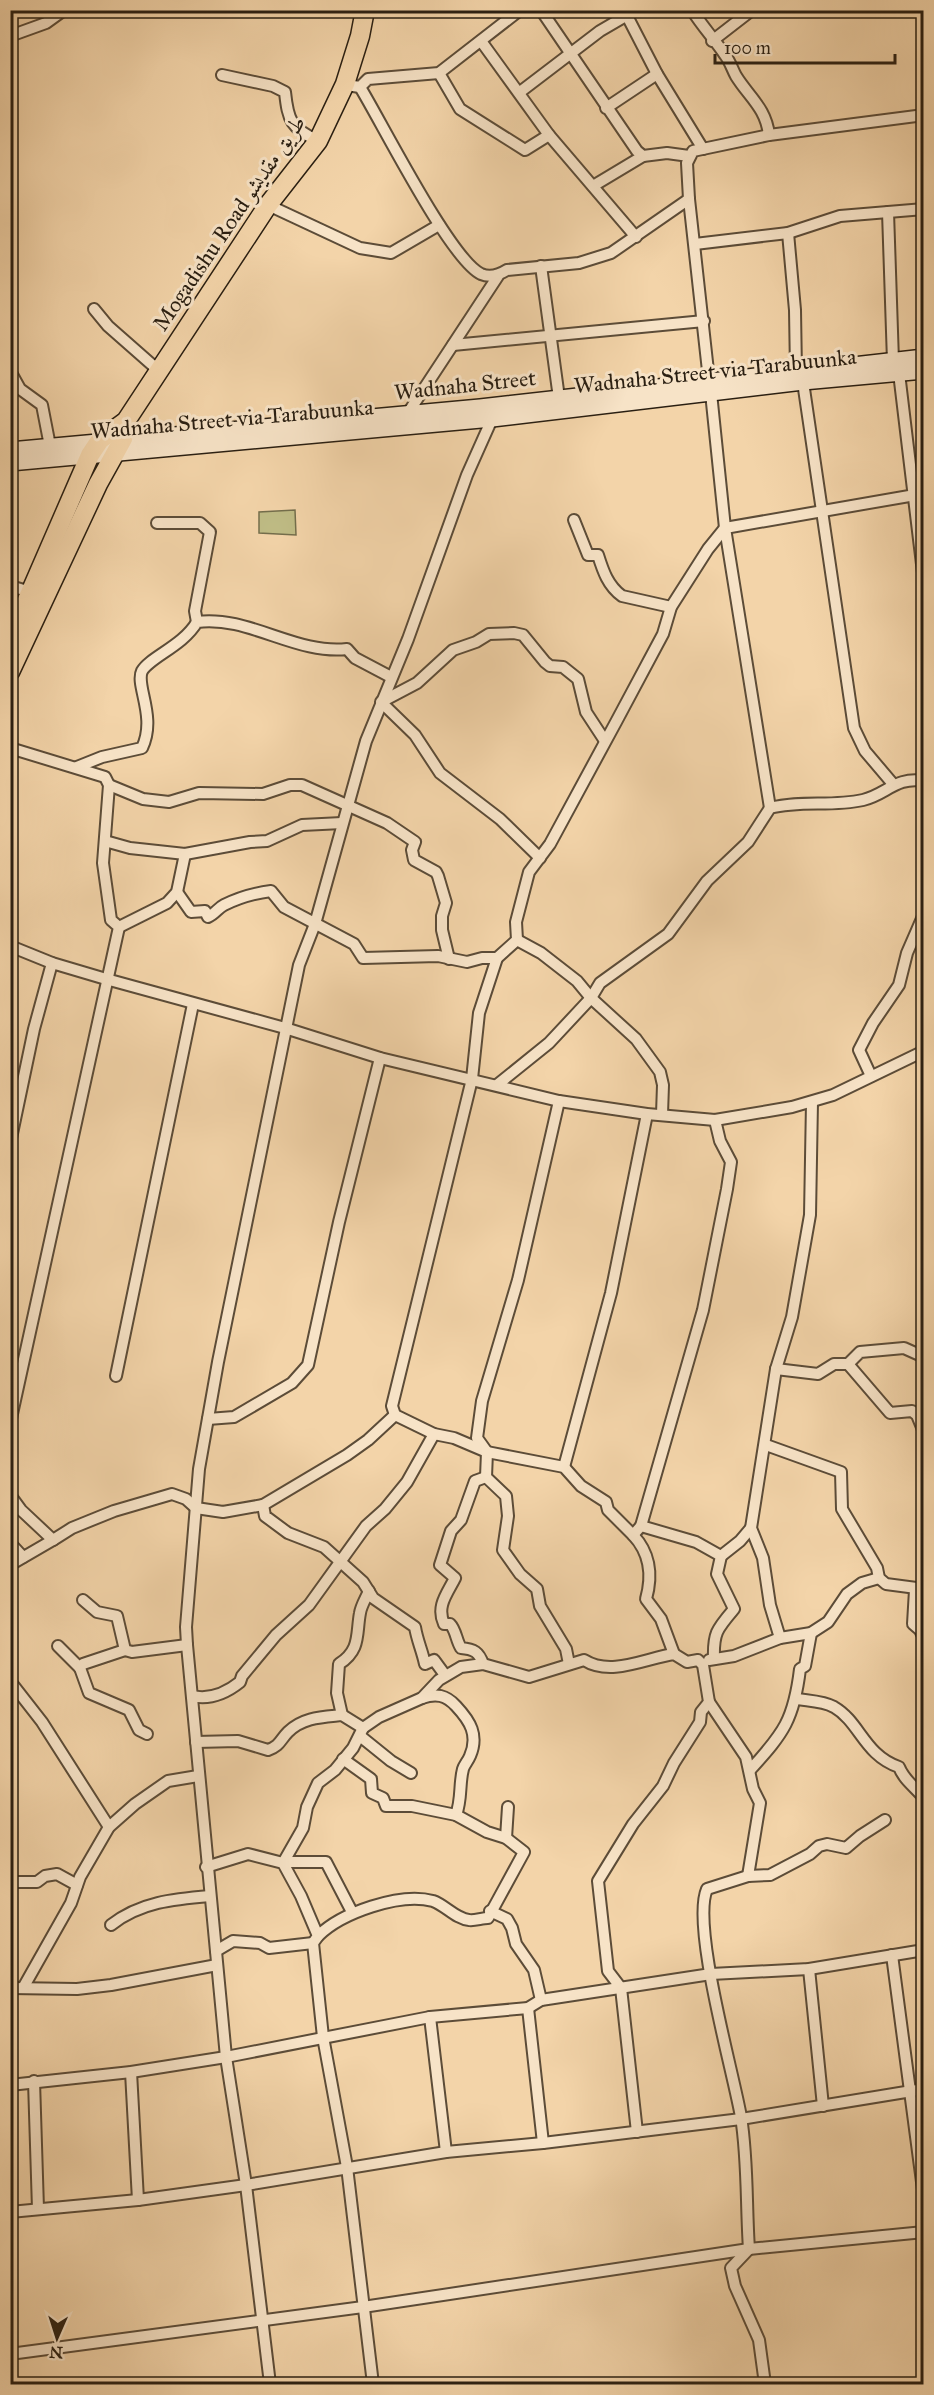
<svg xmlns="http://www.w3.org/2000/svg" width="934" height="2395" font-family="'IM FELL Great Primer',Amiri,serif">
  <rect width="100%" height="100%" fill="#f3d4a9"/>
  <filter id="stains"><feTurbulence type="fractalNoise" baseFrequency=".00333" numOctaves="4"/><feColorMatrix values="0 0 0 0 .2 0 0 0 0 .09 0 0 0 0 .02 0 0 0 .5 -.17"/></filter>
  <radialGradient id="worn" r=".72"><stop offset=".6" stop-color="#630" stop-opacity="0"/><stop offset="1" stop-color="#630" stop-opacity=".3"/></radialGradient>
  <path fill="#bfbc85" stroke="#746e4c" stroke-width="1.5" d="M 295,510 L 296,535 L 259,533 L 259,512 Z"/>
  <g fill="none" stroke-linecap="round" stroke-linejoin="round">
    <defs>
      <g id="minor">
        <path d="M 541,10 L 637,151 L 643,156 L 667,153 L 689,156"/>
        <path d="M 624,10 L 657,74 L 703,149"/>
        <path d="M 692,10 C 702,26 715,40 725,55 C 730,61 732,69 736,76 C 749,97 766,108 769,135"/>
        <path d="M 10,36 L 46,23 L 64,10"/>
        <path d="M 481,41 L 549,135 L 636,237"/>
        <path d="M 712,41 L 752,10"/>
        <path d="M 439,73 L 460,109 L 525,150 L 549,135"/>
        <path d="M 222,75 L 273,86 L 285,92 C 288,121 291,128 318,141"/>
        <path d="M 353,86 L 360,87 L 368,79 L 439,73 L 520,10"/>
        <path d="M 360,87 C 382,123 450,259 481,274 C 490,278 499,275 507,270 L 579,263 L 611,253 L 689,199"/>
        <path d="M 520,92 L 600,31 L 636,10"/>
        <path d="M 606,108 L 657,74"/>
        <path d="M 593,186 L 643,156"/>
        <path d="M 268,205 L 360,248 L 391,253 L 439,225"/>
        <path d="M 888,212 L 893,361"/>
        <path d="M 788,233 L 795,310 L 796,372"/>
        <path d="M 695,244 L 788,233 L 840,216 L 924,209"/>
        <path d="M 541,266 L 559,398"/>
        <path d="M 94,309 L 108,326 L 158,370"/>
        <path d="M 453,345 L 704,321"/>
        <path d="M 10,371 L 20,389 L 42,405 L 50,446"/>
        <path d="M 899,373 L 924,581"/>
        <path d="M 709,380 L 689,199 L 687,163 L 693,151 L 769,135 L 924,115"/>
        <path d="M 803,382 L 854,728 L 865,751 L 893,784"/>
        <path d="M 711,393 L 725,528 L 770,808"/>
        <path d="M 408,413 L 498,276"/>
        <path d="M 574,520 L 588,555 L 598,555 C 603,571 608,586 622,596 L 671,607"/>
        <path d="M 157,523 L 200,523 L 210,532 L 195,611 L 197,622"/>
        <path d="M 10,586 L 31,592"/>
        <path d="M 10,748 L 105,777 L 109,785 L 103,863 L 111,920 L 119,927 L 10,1423"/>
        <path d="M 77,767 L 102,757 L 142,748 C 157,717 135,685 142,671 C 150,657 183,646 197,622 C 248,615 296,655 347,649 L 355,658 L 391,677"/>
        <path d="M 109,785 L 143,799 L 169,802 L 199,793 L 263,794 L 290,785 L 302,785 L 387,823 L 415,842 L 412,850 L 414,860 L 436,872 L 438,876 L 446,903 L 442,916 L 442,930 L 449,959"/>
        <path d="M 105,841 L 130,848 L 185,854 L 250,842 L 267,841 L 302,825 L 342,823"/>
        <path d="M 540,858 L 500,819 L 440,773 L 415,735 L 381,702 L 417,683 L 453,650 L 476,642 L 489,634 L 514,633 L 523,635 L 545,662 L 550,666 L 563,667 L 578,679 L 586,712 L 605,741"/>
        <path d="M 177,892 L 191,912 L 205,911 L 208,917 C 215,914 218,908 224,905 C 238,898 255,893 271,891 L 284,907 L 354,944 L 363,958 L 438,956 L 467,962 L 482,958 L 497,958"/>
        <path d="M 119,927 L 167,903 L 177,892 L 185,854"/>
        <path d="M 517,940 L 541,953 L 577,981 L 591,998 L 636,1039 L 660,1072 L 663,1085 L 662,1114"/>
        <path d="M 10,946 L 52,963 L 106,979 L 285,1028 L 380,1058 L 559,1101 L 647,1114 L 715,1120 L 792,1107 L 833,1095 L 924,1051"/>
        <path d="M 871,1076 L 859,1050 L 873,1023 L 899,985 L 907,953 L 924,914"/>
        <path d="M 497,1085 L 549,1043 L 591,998 L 600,983 L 668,934 L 707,881 L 748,842 L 770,808 C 801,800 831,807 863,800 C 886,795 896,776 924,781"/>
        <path d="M 559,1101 L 518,1280 L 482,1401 L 477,1438 L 487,1452 L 486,1477 L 506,1496 L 508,1516 L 503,1550 L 520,1574 L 537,1589 L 540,1606 L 566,1649 L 569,1664"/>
        <path d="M 10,1143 L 34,1029 L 52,963"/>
        <path d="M 848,1364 L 860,1352 L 904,1348 L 924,1357"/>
        <path d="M 776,1369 L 818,1374 L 834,1364 L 848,1364 L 890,1413 L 912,1411 L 917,1415 L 924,1432"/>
        <path d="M 116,1376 L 193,1004"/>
        <path d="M 208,1419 L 234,1417 L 292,1383 L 308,1365 L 339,1222 L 380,1058"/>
        <path d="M 766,1445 L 841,1472 L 842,1509 L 877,1568 L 879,1578 L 886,1584 L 924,1589"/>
        <path d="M 564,1467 L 611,1293 L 647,1114"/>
        <path d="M 10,1495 L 21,1510 L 53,1540 L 10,1565"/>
        <path d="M 263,1505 L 265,1516 L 288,1533 L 324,1547 L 363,1582 L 373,1598 L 415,1627 C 417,1640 422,1650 425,1664 L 434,1660 L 445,1675"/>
        <path d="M 641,1526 L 703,1310 L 727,1189 L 731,1162 L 720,1141 L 715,1120"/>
        <path d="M 633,1535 C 650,1553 653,1574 646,1599 L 661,1619 L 674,1654"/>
        <path d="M 53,1540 L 72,1528 L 114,1511 L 172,1494 L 186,1499 L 196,1508 L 223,1512 L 263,1505 L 347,1455 L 368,1440 L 395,1415"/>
        <path d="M 10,1543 L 23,1557"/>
        <path d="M 721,1556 L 740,1541 L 751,1528"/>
        <path d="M 915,1590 L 913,1624 L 920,1630 L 924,1638"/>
        <path d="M 83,1600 L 97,1612 L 117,1616 L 125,1650 L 132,1652 L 187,1645"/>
        <path d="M 780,1638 L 770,1605 L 763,1558 L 751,1528 L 776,1369 L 792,1317 L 810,1215 L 812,1102"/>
        <path d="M 58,1646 L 80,1668"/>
        <path d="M 125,1650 L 83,1664 L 80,1668 L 89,1693 L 129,1710 L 139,1730 L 147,1734"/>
        <path d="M 714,1659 C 713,1633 717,1629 734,1609 L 717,1574 L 721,1556 L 696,1542 L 641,1526 L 633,1535 L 608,1510 L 606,1502 L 581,1486 L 564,1467 L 487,1452 L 454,1438 L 434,1434 L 395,1415 L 392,1406 L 472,1079 L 479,1013 L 497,958 L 517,940 L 516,922 L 529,872 L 550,844 L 616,722 L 663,634 L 671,607 L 708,549 L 725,528 L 915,495"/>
        <path d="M 709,1660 L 734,1656 L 780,1638 L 811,1633 L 828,1622 L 847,1594 L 862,1583 L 879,1578"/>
        <path d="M 483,1664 C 479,1652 474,1649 461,1648 C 456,1640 456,1630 450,1624 L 444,1624 C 436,1606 447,1594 455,1578 L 440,1565 L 451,1531 L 461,1520 L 475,1481 L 486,1477"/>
        <path d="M 10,1681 L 42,1722 L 109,1827"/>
        <path d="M 192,1696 C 210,1700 225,1694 240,1682 L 242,1676 L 276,1635 L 309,1605 L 366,1526 L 385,1509 L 407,1482 L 434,1434"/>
        <path d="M 422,1698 C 436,1693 446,1695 456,1706 C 470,1721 479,1735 470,1756 C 468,1761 464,1765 463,1769 C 459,1784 462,1799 456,1815"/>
        <path d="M 797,1699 C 809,1701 823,1701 834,1707 C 860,1722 864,1755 899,1767 C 904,1780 915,1787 924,1798"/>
        <path d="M 709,1702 L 746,1757 L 753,1789 L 760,1803 L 748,1876"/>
        <path d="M 342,1715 L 337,1693 L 339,1664 C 361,1650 356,1634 360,1613 C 361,1606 366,1598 369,1591"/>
        <path d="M 360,1736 L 391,1761 L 411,1773"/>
        <path d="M 196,1742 L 238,1741 L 268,1750 C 280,1746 280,1740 288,1732 C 303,1717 323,1717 342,1715 L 363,1728 L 379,1717 L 422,1698 L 439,1680 L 461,1667 L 483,1664 L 529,1677 L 584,1660 C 611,1677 646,1658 674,1654 L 687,1662 L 698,1660 L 703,1665 L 709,1702 L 701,1712 L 700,1722 L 674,1763 L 663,1786 L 633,1824 L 598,1881 L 608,1971 L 621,1988 L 637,2132"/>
        <path d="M 750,1770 C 784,1733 794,1719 800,1669 L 805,1666 L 811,1633"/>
        <path d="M 506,1838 L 508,1807"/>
        <path d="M 286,1862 L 326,1862 L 352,1912"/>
        <path d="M 283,1863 L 303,1828 L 307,1807 L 318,1783 L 335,1770 L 353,1748 L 363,1728"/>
        <path d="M 206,1867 L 248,1854 L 283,1863 L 301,1896 L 318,1936 L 313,1943 L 323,2037 L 347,2167 L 373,2384"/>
        <path d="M 10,1882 L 37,1882 L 45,1876 L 57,1874 L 77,1885"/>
        <path d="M 490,1911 L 507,1919 L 512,1928 L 516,1944 L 534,1970 L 541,2000"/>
        <path d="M 111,1925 C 140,1902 174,1899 210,1896"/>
        <path d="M 318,1936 C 341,1913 400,1892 433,1901 C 445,1905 456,1919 469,1920 C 474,1921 482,1918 488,1918 L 524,1852 L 506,1838 L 487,1832 L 456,1815 L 412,1806 L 386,1806 L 383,1798 L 372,1793 L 371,1779 L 343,1759"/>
        <path d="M 216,1951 L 233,1941 L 260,1943 L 269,1948 L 313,1943"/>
        <path d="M 892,1955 L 924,2197"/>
        <path d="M 809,1969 L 823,2106"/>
        <path d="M 10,1988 L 77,1989 L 111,1985 L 217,1965"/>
        <path d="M 23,1988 L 71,1903 L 80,1877 L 109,1827 L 135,1804 L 168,1781 L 198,1776"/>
        <path d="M 528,2008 L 543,2143"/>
        <path d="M 430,2017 L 446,2152"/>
        <path d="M 131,2072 L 138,2200"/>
        <path d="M 34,2081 L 38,2209"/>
        <path d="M 10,2085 L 131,2072 L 226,2057 L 430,2017 L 528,2008 L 541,2000 L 711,1974 L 809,1969 L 924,1950"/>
        <path d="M 10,2212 L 138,2200 L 246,2185 L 446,2152 L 543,2143 L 741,2119 L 924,2089"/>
        <path d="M 10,2354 L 363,2307 L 749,2249 L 924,2232"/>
        <path d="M 270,2384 L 246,2185 L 226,2057 L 187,1645 L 186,1627 L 199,1469 L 218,1362 L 299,965 L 315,924 L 366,741 L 408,639 L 467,475 L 492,419"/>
        <path d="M 765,2384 L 759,2340 L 735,2286 L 731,2268 L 749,2249 C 746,2206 748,2160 741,2117 C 733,2071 691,1925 707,1889 L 748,1876 L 770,1875 L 810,1854 L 819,1846 L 827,1844 L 846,1848 L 860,1836 L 885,1820"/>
        <path d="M 916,2384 L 924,2383"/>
      </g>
      <g id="secondary">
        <path d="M 10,450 L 480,407 L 924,357"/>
        <path d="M 10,463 L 492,419 L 803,382 L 924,371"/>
      </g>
      <g id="trunk">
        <path d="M 10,639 L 90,455 L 100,440 L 126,421 L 268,205 L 318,141 L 345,84 L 360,36 L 365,10"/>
        <path d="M 10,672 L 98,484 L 123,439 L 126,421"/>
      </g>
    </defs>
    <use href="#minor" stroke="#5c4c38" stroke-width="14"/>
    <use href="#secondary" stroke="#2a1f12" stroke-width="18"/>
    <use href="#trunk" stroke="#2a1f12" stroke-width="21"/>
    <use href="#minor" stroke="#f7e3c7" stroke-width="10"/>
    <use href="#secondary" stroke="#f7e3c7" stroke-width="15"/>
    <use href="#trunk" stroke="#f3d4a9" stroke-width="18"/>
  </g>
  <g text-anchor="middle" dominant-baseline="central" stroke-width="6" stroke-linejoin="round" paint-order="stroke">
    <g font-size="22" fill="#2a1f12" stroke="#f7e3c7">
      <text transform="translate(229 223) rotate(-56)">Mogadishu Road طريق مقديشو</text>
      <text transform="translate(715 371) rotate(-6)">Wadnaha Street via Tarabuunka</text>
      <text transform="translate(465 385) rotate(-6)">Wadnaha Street</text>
      <text transform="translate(232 419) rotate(-5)">Wadnaha Street via Tarabuunka</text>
    </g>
  </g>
  <rect width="934" height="2395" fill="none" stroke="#f3d4a9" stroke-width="36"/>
  <rect x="12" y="12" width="910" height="2371" fill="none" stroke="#2a1f12" stroke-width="3"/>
  <rect x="18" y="18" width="898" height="2359" fill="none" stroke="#2a1f12" stroke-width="1.5"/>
  <g transform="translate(57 2338) rotate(183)" stroke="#f7e3c7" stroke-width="4.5" paint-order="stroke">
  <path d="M0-4.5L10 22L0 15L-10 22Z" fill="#2a1f12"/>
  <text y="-9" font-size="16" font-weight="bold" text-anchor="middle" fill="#2a1f12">N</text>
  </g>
  <path d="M715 54v9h180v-9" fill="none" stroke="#2a1f12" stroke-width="3"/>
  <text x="724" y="54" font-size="18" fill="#2a1f12" stroke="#f7e3c7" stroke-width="4.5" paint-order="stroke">100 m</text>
  <rect width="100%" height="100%" filter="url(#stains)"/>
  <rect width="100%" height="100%" fill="url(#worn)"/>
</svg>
